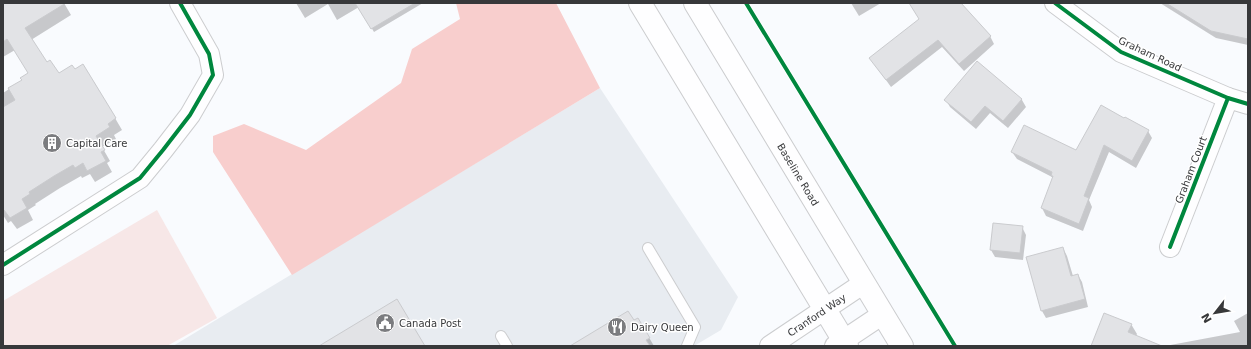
<svg xmlns="http://www.w3.org/2000/svg" width="1251" height="349" font-family="'DejaVu Sans',sans-serif">
  <rect width="100%" height="100%" fill="#f9fbfe"/>
  <path fill="#e8ecf1" d="M 600,88 L 738,297 L 721,330 L 694,346 L 173,346 Z"/>
  <path fill="#f7e7e7" d="M 157,210 L 217,318 L 167,346 L 3,346 L 3,301 Z"/>
  <path fill="#f8cecd" d="M 456,3 L 556,3 L 600,88 L 292,275 L 213,152 L 213,136 L 244,124 L 306,150 L 401,83 L 412,49 L 460,19 Z"/>
  <g fill="#0003">
    <path d="M 3,3 L 64,3 L 71,15 L 31,40 L 46,63 L 58,75 L 74,70 L 94,82 L 122,130 L 114,135 L 116,139 L 102,147 L 110,161 L 107,163 L 112,172 L 95,182 L 90,174 L 82,178 L 81,176 L 60,188 L 35,204 L 36,205 L 28,210 L 33,220 L 17,229 L 11,221 L 8,223 L 3,215 L 3,93 L 23,80 L 29,74 L 15,50 L 3,57 Z"/>
    <path d="M 296,3 L 423,3 L 374,32 L 359,7 L 337,20 L 328,4 L 305,18 Z"/>
    <path d="M 851,3 L 881,3 L 859,16 Z"/>
    <path d="M 910,3 L 957,3 L 990,36 L 994,44 L 964,71 L 942,47 L 891,87 L 870,58 L 920,19 Z"/>
    <path d="M 1160,3 L 1248,3 L 1248,45 L 1216,38 Z"/>
    <path d="M 977,62 L 1022,100 L 1026,107 L 1008,128 L 990,113 L 976,129 L 950,107 L 946,100 Z"/>
    <path d="M 1148,131 L 1152,138 L 1136,168 L 1109,152 L 1089,200 L 1092,207 L 1083,231 L 1046,216 L 1042,208 L 1054,179 L 1052,177 L 1017,159 L 1012,152 L 1076,151 Z"/>
    <path d="M 1022,227 L 1026,235 L 1023,260 L 995,257 L 991,250 Z"/>
    <path d="M 1063,248 L 1067,256 L 1073,276 L 1078,275 L 1082,282 L 1088,307 L 1046,318 L 1042,311 L 1027,258 Z"/>
    <path d="M 1248,313 L 1248,346 L 1165,346 L 1240,332 L 1234,321 Z"/>
    <path d="M 638,319 L 654,346 L 572,346 L 634,322 Z"/>
    <path d="M 1131,324 L 1137,334 L 1136,336 L 1151,346 L 1092,346 Z"/>
  </g>
  <g fill="#e2e3e6" stroke="#cacbce">
    <path d="M 3,3 L 66,3 L 25,28 L 47,62 L 50,60 L 59,73 L 72,65 L 75,69 L 83,64 L 116,118 L 108,124 L 110,127 L 96,136 L 105,150 L 101,152 L 106,161 L 87,171 L 83,163 L 75,168 L 73,165 L 54,176 L 29,192 L 30,194 L 22,199 L 27,208 L 10,218 L 4,210 L 3,211 L 3,107 L 15,100 L 8,88 L 22,80 L 20,78 L 28,73 L 7,39 L 3,42 Z"/>
    <path d="M 355,3 L 415,3 L 371,29 Z"/>
    <path d="M 909,3 L 961,3 L 991,36 L 959,64 L 938,40 L 886,80 L 869,58 L 919,19 Z"/>
    <path d="M 1166,3 L 1248,3 L 1248,39 L 1211,31 Z"/>
    <path d="M 977,61 L 1022,99 L 1003,121 L 985,106 L 971,122 L 944,100 Z"/>
    <path d="M 1101,105 L 1124,118 L 1125,117 L 1149,130 L 1132,161 L 1104,145 L 1084,196 L 1089,198 L 1079,224 L 1041,208 L 1053,176 L 1051,176 L 1052,172 L 1011,152 L 1024,125 L 1076,150 Z"/>
    <path d="M 993,223 L 1023,226 L 1020,253 L 990,250 Z"/>
    <path d="M 1063,247 L 1071,276 L 1078,274 L 1085,299 L 1041,311 L 1026,257 Z"/>
    <path d="M 397,299 L 425,346 L 319,346 Z"/>
    <path d="M 628,311 L 634,320 L 638,318 L 650,338 L 646,340 L 650,346 L 570,346 Z"/>
    <path d="M 1104,313 L 1132,324 L 1128,332 L 1162,346 L 1091,346 Z"/>
  </g>
  <g fill="none" stroke-linecap="round" stroke-linejoin="round">
    <defs>
      <g id="service">
        <path d="M 648,248 L 695,327 L 687,346"/>
        <path d="M 501,336 L 507,346"/>
      </g>
      <g id="minor">
        <path d="M 1055,3 L 1121,52 L 1228,98 L 1248,104"/>
        <path d="M 1170,247 L 1228,98"/>
        <path d="M 3,265 L 140,178 L 163,150 L 190,115 L 213,75 L 209,54 L 180,3"/>
        <path id="s1" d="M 770,346 L 864,283"/>
        <path d="M 835,346 L 883,314"/>
      </g>
      <g id="secondary">
        <path d="M 640,3 L 847,346"/>
        <path id="s2" d="M 695,3 L 902,346"/>
      </g>
    </defs>
    <use href="#service" stroke="#cccdcf" stroke-width="12"/>
    <use href="#minor" stroke="#cccdcf" stroke-width="22"/>
    <use href="#secondary" stroke="#cccdcf" stroke-width="24"/>
    <use href="#service" stroke="#fefeff" stroke-width="10"/>
    <use href="#minor" stroke="#fefeff" stroke-width="20"/>
    <use href="#secondary" stroke="#fefeff" stroke-width="22"/>
    <defs>
      <g id="cycleway">
        <path d="M 746,3 L 955,346"/>
        <path d="M 1055,3 L 1121,52 L 1228,98 L 1248,104"/>
        <path d="M 1170,247 L 1228,98"/>
        <path d="M 3,265 L 140,178 L 163,150 L 190,115 L 213,75 L 209,54 L 180,3"/>
      </g>
    </defs>
    <use href="#cycleway" stroke="#fff" stroke-width="6"/>
    <use href="#cycleway" stroke="#00873e" stroke-width="4"/>
  </g>
  <defs>
    <symbol id="building-disc" viewBox="-11 -11 22 22"><circle r="9.5" fill="#7b7c7f" stroke="#fff"/><path d="M-4-6H4V6H1V3H-1V6H-4ZM-2.5-4.3h1.7v1.8h-1.7ZM.8-4.3h1.7v1.8H.8ZM-2.5-1h1.7V.8h-1.7ZM.8-1h1.7V.8H.8Z" fill="#fff"/></symbol>
    <symbol id="civic-disc" viewBox="-11 -11 22 22"><circle r="9.5" fill="#7b7c7f" stroke="#fff"/><path d="M-.6-6.5H3V-4.5H.6V-3L4-1V1h2V6H-6V1h2V-1L-.6-3ZM-1.2 2.5V6h2.4V2.5Z" fill="#fff"/></symbol>
    <symbol id="restaurant-disc" viewBox="-11 -11 22 22"><circle r="9.5" fill="#7b7c7f" stroke="#fff"/><path d="M-5-6h1v4h1v-4h1v4h1v-4h1v5L-1.5 .5V6h-2V.5L-5-1ZM5-6V6H3V1.5H1.5Q1.5-4 5-6Z" fill="#fff"/></symbol>
  </defs>
  <g fill-rule="evenodd">
    <use href="#building-disc" x="41" y="132" width="22" height="22"/>
    <use href="#civic-disc" x="374" y="312" width="22" height="22"/>
    <use href="#restaurant-disc" x="606" y="316" width="22" height="22"/>
  </g>
  <g text-anchor="middle" dominant-baseline="central" stroke-width="3" stroke-linejoin="round" paint-order="stroke">
    <g font-size="10" fill="#37383a" stroke="#fff">
      <text transform="translate(1150 54) rotate(25)">Graham Road</text>
      <text transform="translate(1191 170) rotate(-69)">Graham Court</text>
      <text stroke="none"><textPath href="#s2" startOffset="200">Baseline Road</textPath></text>
      <text stroke="none"><textPath href="#s1" startOffset="56">Cranford Way</textPath></text>
    </g>
    <g font-size="10" fill="#37383a" stroke="#fff" text-anchor="start">
      <text x="66" y="143">Capital Care</text>
      <text x="399" y="323">Canada Post</text>
      <text x="631" y="327">Dairy Queen</text>
    </g>
  </g>
  <rect width="1251" height="349" fill="none" stroke="#37383a" stroke-width="8"/>
  <g transform="translate(1215 313) rotate(239)" stroke="#ffffff" stroke-width="3" paint-order="stroke">
  <path d="M0-3L7 15L0 10L-7 15Z" fill="#37383a"/>
  <text y="-6" font-size="11" font-weight="bold" text-anchor="middle" fill="#37383a">N</text>
  </g>
</svg>
